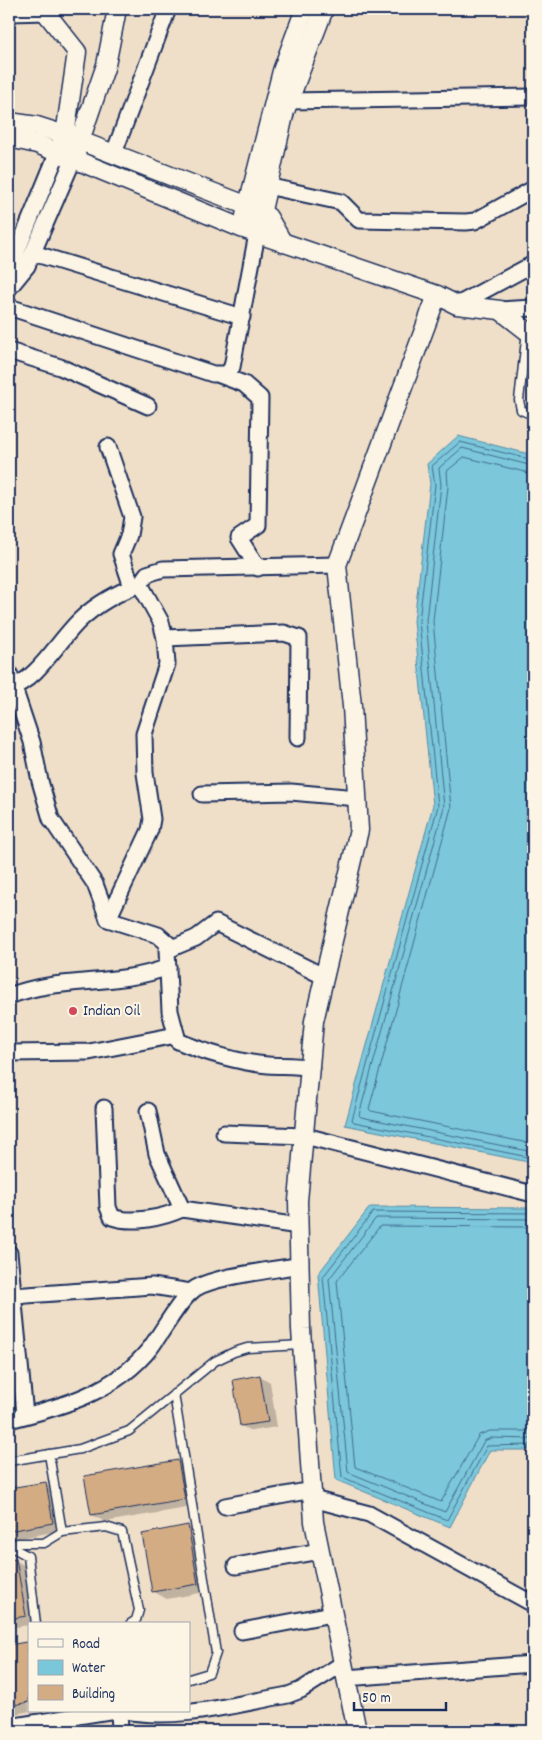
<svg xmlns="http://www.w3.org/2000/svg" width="542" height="1740" font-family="Dekko,sans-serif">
  <rect width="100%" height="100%" fill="#f0dfc8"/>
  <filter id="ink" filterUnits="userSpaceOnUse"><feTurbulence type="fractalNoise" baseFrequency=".02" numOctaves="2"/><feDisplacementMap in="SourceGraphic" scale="10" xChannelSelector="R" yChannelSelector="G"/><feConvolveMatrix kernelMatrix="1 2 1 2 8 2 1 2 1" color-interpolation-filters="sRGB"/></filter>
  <g filter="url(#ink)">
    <g fill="#7bc7da" stroke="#558aa8">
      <path d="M 458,436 L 533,455 L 533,1163 L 345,1125 L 433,805 L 414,621 L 430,484 L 427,464 Z"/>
      <path d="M 370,1207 L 533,1208 L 533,1450 L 490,1450 L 450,1527 L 336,1480 L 318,1274 Z"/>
    </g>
    <g fill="#0003">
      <path d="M 260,1376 L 270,1382 L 277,1427 L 251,1431 L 241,1426 Z"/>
      <path d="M 178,1461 L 191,1469 L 198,1506 L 105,1522 L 92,1515 L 86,1477 Z"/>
      <path d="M 45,1483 L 58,1491 L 65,1530 L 9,1540 L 9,1489 Z"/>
      <path d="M 188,1527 L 201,1534 L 211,1591 L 167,1599 L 154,1592 Z"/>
      <path d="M 15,1560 L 28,1568 L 36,1624 L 9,1628 L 9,1561 Z"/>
      <path d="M 26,1643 L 29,1645 L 29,1711 L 31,1711 L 9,1715 L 9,1646 Z"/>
    </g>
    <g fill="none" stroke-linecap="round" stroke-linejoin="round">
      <g stroke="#416c90" stroke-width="1">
        <path d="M 533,460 L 460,442 L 432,466 L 435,485 L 419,621 L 438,806 L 352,1120 L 354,1122 L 533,1158"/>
        <path d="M 533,466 L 462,448 L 439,468 L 441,485 L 426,621 L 444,807 L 359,1115 L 361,1117 L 533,1152"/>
        <path d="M 533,474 L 464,457 L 447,471 L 448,487 L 433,621 L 451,808 L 369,1109 L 371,1111 L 533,1144"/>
        <path d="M 533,1213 L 373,1212 L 323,1277 L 342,1477 L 447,1520 L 487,1446 L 533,1445"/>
        <path d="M 533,1219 L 376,1218 L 329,1279 L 348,1472 L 445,1512 L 484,1441 L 491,1438 L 533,1439"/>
        <path d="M 533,1227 L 380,1226 L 337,1281 L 355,1467 L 441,1502 L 479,1435 L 490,1431 L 533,1431"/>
      </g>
    </g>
    <g fill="#d3ac84" stroke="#1b2f5e">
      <path d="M 260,1375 L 268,1422 L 240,1426 L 233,1380 Z"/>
      <path d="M 178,1460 L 185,1499 L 91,1515 L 84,1476 Z"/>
      <path d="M 46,1482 L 53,1523 L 9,1531 L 9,1488 Z"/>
      <path d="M 188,1525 L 198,1584 L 152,1592 L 142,1534 Z"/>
      <path d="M 16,1559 L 26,1616 L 9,1619 L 9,1560 Z"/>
      <path d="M 26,1642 L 29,1658 L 29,1702 L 9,1706 L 9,1645 Z"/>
    </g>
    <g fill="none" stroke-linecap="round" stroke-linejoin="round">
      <defs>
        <g id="service">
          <path d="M 527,331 L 519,400 L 521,410 L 533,415"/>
          <path d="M 174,1394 L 216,1653 L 209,1673 L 189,1679"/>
          <path d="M 9,1461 L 80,1449 L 129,1431 L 215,1361 L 234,1352 L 247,1348 L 302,1345"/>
          <path d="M 62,1532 L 106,1527 L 122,1532 L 139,1610 L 136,1620 L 130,1624"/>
          <path d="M 36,1624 L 28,1556 L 13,1548 L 17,1543 L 44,1543 L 62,1532 L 49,1454"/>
        </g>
        <g id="minor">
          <path d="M 9,13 L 47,12"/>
          <path d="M 289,101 L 533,97"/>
          <path d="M 114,153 L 168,9"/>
          <path d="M 267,186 L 341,202 L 359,220 L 466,222 L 475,221 L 533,189"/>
          <path d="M 33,253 L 242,317"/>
          <path d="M 9,286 L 18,249 L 57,154"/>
          <path d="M 9,288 L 27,266 L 73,160"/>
          <path d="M 457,305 L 533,264"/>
          <path d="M 9,307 L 213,374 L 227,374 L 232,367 L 257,234"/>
          <path d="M 500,310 L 533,308"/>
          <path d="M 9,351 L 60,367 L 148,406"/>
          <path d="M 220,375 L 244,384 L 260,398 L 258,525 L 239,538 L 258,568"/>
          <path d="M 108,447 L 132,517 L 129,535 L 121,554 L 132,587"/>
          <path d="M 140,584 L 147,574 L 163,569 L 337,565"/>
          <path d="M 165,638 L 284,633 L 299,638 L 298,738"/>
          <path d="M 9,673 L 32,742 L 40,781 L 51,819 L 95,884 L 108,919 L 158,935 L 173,948"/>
          <path d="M 9,688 C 36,682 60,638 81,619 C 97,604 119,592 140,584 L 161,622 L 165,638 L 167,664 L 144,734 L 145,773 L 152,819 L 150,830 L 108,919"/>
          <path d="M 202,794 L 291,792 L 357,798"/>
          <path d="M 9,996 C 60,976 117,987 168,967"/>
          <path d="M 9,1053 L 89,1052 L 176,1035"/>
          <path d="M 311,1068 C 296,1065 283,1066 268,1065 C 241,1063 203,1052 178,1041 L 170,1011 L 167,950 L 196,938 L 216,923 L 325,977"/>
          <path d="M 104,1108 L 108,1207 L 112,1217 C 132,1224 163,1218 182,1209"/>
          <path d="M 148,1111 L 157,1154 L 182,1209 L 299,1226"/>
          <path d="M 224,1133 L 305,1136 L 533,1194"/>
          <path d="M 9,1253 L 25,1415"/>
          <path d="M 13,1296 L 152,1286 L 191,1292"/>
          <path d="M 9,1420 C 62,1407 116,1392 151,1347 C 163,1331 181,1297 196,1288 C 216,1276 275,1270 300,1265"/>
          <path d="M 313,1499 L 369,1514 L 533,1604"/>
          <path d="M 225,1506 L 312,1490"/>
          <path d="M 236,1566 L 320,1551"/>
          <path d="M 242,1631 L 332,1614"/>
          <path d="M 345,1678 L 533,1664"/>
          <path d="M 119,1711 L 120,1731"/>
          <path d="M 125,1711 C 178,1721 235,1704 288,1695 L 301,1690 L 342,1664"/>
          <path d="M 9,1727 L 109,1711"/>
        </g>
        <g id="tertiary">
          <path d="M 43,9 L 77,52 L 65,135 L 61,145"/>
          <path d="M 9,122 L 37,126 L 65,135 L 248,206 L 268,217 L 283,243"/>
          <path d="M 9,138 L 37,144 L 241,228 L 437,295 L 457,305 L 500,310 L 527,331 L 533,332"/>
          <path d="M 76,152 L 106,65 L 117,9"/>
          <path d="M 245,216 L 282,71 L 305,9"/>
          <path d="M 259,223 L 285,111 L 324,9"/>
          <path d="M 357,1731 L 314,1522 L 301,1329 L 298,1201 L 314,1021 L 359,830 L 352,706 L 337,565 L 437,295"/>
        </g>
      </defs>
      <use href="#service" stroke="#1b2f5e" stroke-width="11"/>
      <use href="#minor" stroke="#1b2f5e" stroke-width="19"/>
      <use href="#tertiary" stroke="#1b2f5e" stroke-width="21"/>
      <use href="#service" stroke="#fcf5e5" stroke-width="8"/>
      <use href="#minor" stroke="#fcf5e5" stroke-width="15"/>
      <use href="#tertiary" stroke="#fcf5e5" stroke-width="18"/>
    </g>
  </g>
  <circle fill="#d1495b" stroke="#fcf5e5" stroke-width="2" cx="73" cy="1011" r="5"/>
  <g text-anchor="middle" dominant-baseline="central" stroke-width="4" stroke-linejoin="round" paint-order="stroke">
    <g font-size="16" fill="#1b2f5e" stroke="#fcf5e5" text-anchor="start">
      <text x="83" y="1011">Indian Oil</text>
    </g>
  </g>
  <rect width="542" height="1740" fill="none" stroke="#fcf5e5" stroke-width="30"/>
  <rect x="15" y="15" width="512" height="1710" fill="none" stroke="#1b2f5e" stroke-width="2" filter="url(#ink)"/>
  <rect x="28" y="1622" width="162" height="90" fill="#fcf5e5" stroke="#a2a6af"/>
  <rect x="38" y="1639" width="25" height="8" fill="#fcf5e5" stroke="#a2a6af"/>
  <text x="72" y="1648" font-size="15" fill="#1b2f5e">Road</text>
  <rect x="38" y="1660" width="25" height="15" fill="#7bc7da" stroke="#a2a6af"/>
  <text x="72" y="1672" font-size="15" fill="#1b2f5e">Water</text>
  <rect x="38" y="1685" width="25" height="15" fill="#d3ac84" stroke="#a2a6af"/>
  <text x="72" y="1698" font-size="15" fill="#1b2f5e">Building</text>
  <path d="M354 1702v8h92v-8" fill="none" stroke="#1b2f5e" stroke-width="2.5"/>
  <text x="362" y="1702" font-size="15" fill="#1b2f5e" stroke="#fcf5e5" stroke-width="4" paint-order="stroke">50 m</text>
</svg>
